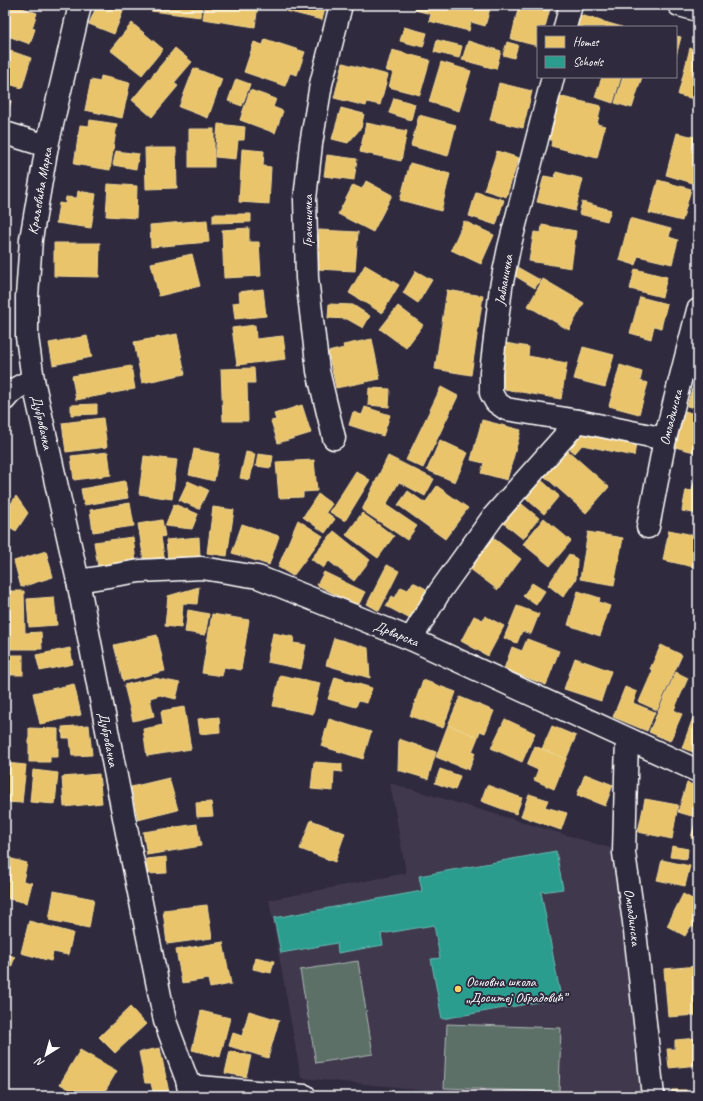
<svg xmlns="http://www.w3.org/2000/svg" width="703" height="1101" font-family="Caveat,sans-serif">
  <rect width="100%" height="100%" fill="#2f2a3d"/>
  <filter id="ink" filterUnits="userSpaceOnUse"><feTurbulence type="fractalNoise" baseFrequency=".025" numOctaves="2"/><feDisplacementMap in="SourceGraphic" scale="8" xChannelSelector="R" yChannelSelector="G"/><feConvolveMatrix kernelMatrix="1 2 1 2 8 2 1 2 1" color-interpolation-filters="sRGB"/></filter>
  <g filter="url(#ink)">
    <path fill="#40384d" d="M 390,783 L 617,850 L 641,1096 L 488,1096 L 301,1078 L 269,900 L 406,873 Z"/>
    <g fill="#5c6f68" stroke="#aeb7b4">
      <path d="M 358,961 L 373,1054 L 316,1063 L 300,970 Z"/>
      <path d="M 447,1024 L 561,1028 L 559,1092 L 444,1088 Z"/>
    </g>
    <g fill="#e9c46a" stroke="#f0d697">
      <path d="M 5,5 L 14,5 L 37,13 L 32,28 L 35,29 L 30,44 L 5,35 Z"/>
      <path d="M 97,5 L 113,5 L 124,9 L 114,34 L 89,24 Z"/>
      <path d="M 152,5 L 202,5 L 201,17 L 151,11 Z"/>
      <path d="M 205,5 L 258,5 L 255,27 L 203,19 Z"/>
      <path d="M 287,5 L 326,5 L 322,20 L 286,11 Z"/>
      <path d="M 416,5 L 491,5 L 485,26 L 471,22 L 469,31 L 429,21 L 431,14 L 415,10 Z"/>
      <path d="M 519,5 L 551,5 L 545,27 L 538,27 L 538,46 L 511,39 Z"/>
      <path d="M 577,14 L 622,27 L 574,27 Z"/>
      <path d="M 132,23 L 163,49 L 142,75 L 110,50 Z"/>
      <path d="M 404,27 L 427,33 L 423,47 L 400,41 Z"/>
      <path d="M 676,36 L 681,37 L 676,56 Z"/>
      <path d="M 265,39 L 305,52 L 297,75 L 290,73 L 285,86 L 244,72 L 254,42 L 263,45 Z"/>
      <path d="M 437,40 L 462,46 L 459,58 L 434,52 Z"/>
      <path d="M 468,41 L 501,51 L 496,69 L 462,60 Z"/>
      <path d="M 507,42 L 518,45 L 514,58 L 503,55 Z"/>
      <path d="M 175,48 L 192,62 L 174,83 L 178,86 L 152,117 L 132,100 Z"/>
      <path d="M 690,48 L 698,51 L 698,93 L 696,93 L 694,99 L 678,95 Z"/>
      <path d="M 5,49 L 31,58 L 22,88 L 5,83 Z"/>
      <path d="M 392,50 L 430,60 L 420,95 L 389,87 L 393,72 L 386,71 Z"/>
      <path d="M 441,62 L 471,71 L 459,111 L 429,102 Z"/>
      <path d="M 343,63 L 388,75 L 380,105 L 367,102 L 366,106 L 334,98 Z"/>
      <path d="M 194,68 L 222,79 L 208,118 L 179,107 Z"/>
      <path d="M 101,76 L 130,83 L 122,118 L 85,110 L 91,80 L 100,82 Z"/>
      <path d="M 602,77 L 621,77 L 613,103 L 595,97 Z"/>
      <path d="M 623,77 L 642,77 L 632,108 L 615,103 Z"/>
      <path d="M 236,79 L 250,84 L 242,106 L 228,101 Z"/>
      <path d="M 499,83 L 532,91 L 523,128 L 490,120 Z"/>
      <path d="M 250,90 L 276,99 L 273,107 L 283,111 L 275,133 L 240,120 Z"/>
      <path d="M 558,96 L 601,106 L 597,124 L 605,126 L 597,158 L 551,146 L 552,140 L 547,139 Z"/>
      <path d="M 394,98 L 415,104 L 411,120 L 389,113 Z"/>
      <path d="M 5,100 L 11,101 L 5,122 Z"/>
      <path d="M 341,108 L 364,114 L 361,128 L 348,143 L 332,139 Z"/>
      <path d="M 419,115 L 456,125 L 448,156 L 411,146 Z"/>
      <path d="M 90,120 L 117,124 L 110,170 L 74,164 L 80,125 L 89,126 Z"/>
      <path d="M 366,123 L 407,131 L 401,161 L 360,152 Z"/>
      <path d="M 218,124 L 245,127 L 244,140 L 238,140 L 236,159 L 215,157 Z"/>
      <rect x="189" y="129" width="25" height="38"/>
      <path d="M 677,133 L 695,137 L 692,150 L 696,151 L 694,159 L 698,160 L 698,177 L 696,184 L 666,175 Z"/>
      <path d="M 145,148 L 176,148 L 177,188 L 146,189 Z"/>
      <path d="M 242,149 L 264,151 L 263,166 L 271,167 L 269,204 L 239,202 Z"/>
      <path d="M 116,151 L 139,154 L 136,169 L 113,165 Z"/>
      <path d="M 497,151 L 519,158 L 506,197 L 484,190 Z"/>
      <path d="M 327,155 L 357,159 L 354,180 L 324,176 Z"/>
      <path d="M 410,163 L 450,174 L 441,211 L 400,200 Z"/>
      <path d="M 556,172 L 583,179 L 575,211 L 537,202 L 544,176 L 555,178 Z"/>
      <path d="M 658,180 L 691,189 L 682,221 L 649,213 Z"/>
      <path d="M 366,181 L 392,195 L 373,232 L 338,214 L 353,185 L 362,189 Z"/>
      <path d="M 108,184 L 137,186 L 136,218 L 106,216 Z"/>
      <path d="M 78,191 L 96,194 L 91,228 L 56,223 L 59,203 L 65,204 L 66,197 L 77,198 Z"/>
      <path d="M 476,192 L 504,200 L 496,225 L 469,216 Z"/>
      <path d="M 582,202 L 611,210 L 607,221 L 579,214 Z"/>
      <path d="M 213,214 L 251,214 L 251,222 L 213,223 Z"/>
      <path d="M 630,218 L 671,229 L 669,237 L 678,240 L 672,264 L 638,256 L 635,265 L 619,260 Z"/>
      <path d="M 207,220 L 209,242 L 151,247 L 150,225 Z"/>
      <path d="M 464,221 L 494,235 L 481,264 L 451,250 Z"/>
      <path d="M 542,225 L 576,231 L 571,268 L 529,261 L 534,232 L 541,233 Z"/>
      <path d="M 249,228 L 249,242 L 259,242 L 261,276 L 224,278 L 222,230 Z"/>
      <path d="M 319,230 L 358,232 L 355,271 L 317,269 Z"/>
      <path d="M 54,243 L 100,243 L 99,277 L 54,276 Z"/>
      <path d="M 192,254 L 200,286 L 159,296 L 151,263 Z"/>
      <path d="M 365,265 L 399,285 L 382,313 L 349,293 Z"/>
      <path d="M 517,267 L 540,280 L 535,288 L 512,274 Z"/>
      <path d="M 635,269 L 667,277 L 662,297 L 630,289 Z"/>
      <path d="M 416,271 L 432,280 L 418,303 L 403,293 Z"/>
      <path d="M 543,279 L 584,303 L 569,330 L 528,306 Z"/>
      <path d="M 263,289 L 266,316 L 235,319 L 233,303 L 240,302 L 239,292 Z"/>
      <path d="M 447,290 L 483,296 L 471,375 L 435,369 Z"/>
      <path d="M 640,297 L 667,304 L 661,328 L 654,326 L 651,339 L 630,333 Z"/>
      <path d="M 329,304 L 353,305 L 370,316 L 363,328 L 347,319 L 328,318 Z"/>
      <path d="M 398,306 L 423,325 L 406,348 L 380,329 Z"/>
      <path d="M 255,325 L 256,339 L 283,336 L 286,359 L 237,365 L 232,328 Z"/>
      <path d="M 177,334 L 185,374 L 142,383 L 134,342 Z"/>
      <path d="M 87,336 L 92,357 L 53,365 L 49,343 Z"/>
      <path d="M 372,339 L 380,379 L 336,388 L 328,352 L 344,348 L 343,345 Z"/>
      <path d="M 505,343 L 529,347 L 528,356 L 567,363 L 561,399 L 498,388 Z"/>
      <path d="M 583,347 L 614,355 L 605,387 L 574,379 Z"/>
      <path d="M 620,365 L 642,372 L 640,381 L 648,383 L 639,414 L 609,406 Z"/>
      <path d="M 131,366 L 135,389 L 76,400 L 72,376 Z"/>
      <path d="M 254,368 L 255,383 L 247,383 L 248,421 L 223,421 L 221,369 Z"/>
      <path d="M 441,387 L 458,396 L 423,468 L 406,460 Z"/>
      <path d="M 369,388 L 390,389 L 389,407 L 368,405 Z"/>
      <path d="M 692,389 L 698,391 L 698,409 L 687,406 Z"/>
      <path d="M 97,404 L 97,414 L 71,415 L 71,405 Z"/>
      <path d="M 302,405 L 311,433 L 278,443 L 271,421 L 276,420 L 274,414 Z"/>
      <path d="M 365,407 L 390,415 L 383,436 L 349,425 L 353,412 L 362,415 Z"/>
      <path d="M 685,411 L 698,415 L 698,453 L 675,447 Z"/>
      <path d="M 103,418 L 107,447 L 66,452 L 62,423 Z"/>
      <path d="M 482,420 L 521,430 L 507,480 L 481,473 L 484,463 L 471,460 Z"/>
      <path d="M 581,432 L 636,444 L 634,456 L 582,445 L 575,453 L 569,448 Z"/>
      <path d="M 440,440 L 468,453 L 455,482 L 427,470 Z"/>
      <path d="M 194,449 L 219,454 L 214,481 L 189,475 Z"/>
      <path d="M 567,450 L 609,487 L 586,513 L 543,475 Z"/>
      <path d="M 108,452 L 111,475 L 74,480 L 71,456 Z"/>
      <path d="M 246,452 L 255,454 L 250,480 L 240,478 Z"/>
      <path d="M 258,454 L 273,456 L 271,468 L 256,466 Z"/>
      <path d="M 144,456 L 177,460 L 172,499 L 139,494 Z"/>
      <path d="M 388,456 L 434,479 L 425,496 L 399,482 L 386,505 L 417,526 L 407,540 L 362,510 Z"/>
      <path d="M 314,460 L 317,491 L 303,492 L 303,497 L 279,498 L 276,462 Z"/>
      <path d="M 356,471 L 370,480 L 345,521 L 330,512 Z"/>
      <path d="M 538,477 L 559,496 L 544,514 L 523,496 Z"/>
      <path d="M 125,481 L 128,498 L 84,505 L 81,489 Z"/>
      <path d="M 188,481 L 208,490 L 199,509 L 179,500 Z"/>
      <path d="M 694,482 L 698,482 L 698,514 L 682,511 L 686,490 L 692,491 Z"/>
      <path d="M 437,486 L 468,508 L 445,539 L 398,505 L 408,491 L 425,503 Z"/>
      <path d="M 318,494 L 332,504 L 326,512 L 335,519 L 325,533 L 303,517 Z"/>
      <path d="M 16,496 L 28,513 L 16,531 L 5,524 L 5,513 Z"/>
      <path d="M 517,500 L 539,518 L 523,539 L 501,521 Z"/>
      <path d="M 130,503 L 134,526 L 93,532 L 90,510 Z"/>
      <path d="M 174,504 L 198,514 L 192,529 L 165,526 Z"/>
      <path d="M 213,507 L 234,510 L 227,556 L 207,553 Z"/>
      <path d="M 362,513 L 394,536 L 378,558 L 346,535 Z"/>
      <path d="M 544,518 L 571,541 L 550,566 L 523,544 Z"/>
      <path d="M 162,520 L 165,536 L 161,537 L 165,563 L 145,567 L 138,524 Z"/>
      <path d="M 298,520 L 323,536 L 293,576 L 278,567 Z"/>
      <path d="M 242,524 L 279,536 L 269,565 L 232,553 Z"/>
      <path d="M 669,530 L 698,536 L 698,568 L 663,560 Z"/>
      <path d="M 334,531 L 370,560 L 354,581 L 329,561 L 323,568 L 311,559 Z"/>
      <path d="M 588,532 L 623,538 L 614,585 L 580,579 Z"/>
      <path d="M 133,537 L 136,562 L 98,567 L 94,542 Z"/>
      <path d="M 199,537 L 200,557 L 168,560 L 166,540 Z"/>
      <path d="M 492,537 L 521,559 L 498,590 L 469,568 Z"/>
      <path d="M 46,551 L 53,577 L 21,587 L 14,561 Z"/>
      <path d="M 569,554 L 577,559 L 576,579 L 563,597 L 548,585 Z"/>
      <path d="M 387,565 L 399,571 L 379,611 L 367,604 Z"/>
      <path d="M 324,572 L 365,592 L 358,606 L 317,585 Z"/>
      <path d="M 413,582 L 430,591 L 414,621 L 386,606 L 392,596 L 395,598 L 401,587 L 408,590 Z"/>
      <path d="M 532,583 L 545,591 L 536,605 L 523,596 Z"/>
      <path d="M 199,587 L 197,604 L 183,603 L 181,628 L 165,626 L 168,596 Z"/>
      <path d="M 5,591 L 24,591 L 25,633 L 41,632 L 42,649 L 5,649 Z"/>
      <path d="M 578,591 L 600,598 L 599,602 L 610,606 L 600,636 L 568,625 Z"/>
      <path d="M 54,597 L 57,625 L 29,627 L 27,599 Z"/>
      <path d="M 517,606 L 539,614 L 531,634 L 522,631 L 517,643 L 504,638 Z"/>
      <path d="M 188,610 L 209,614 L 205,635 L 185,632 Z"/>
      <path d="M 212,614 L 249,620 L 241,670 L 224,667 L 222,676 L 202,673 Z"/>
      <path d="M 474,616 L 483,620 L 485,616 L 504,626 L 488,656 L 461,641 Z"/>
      <path d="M 273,633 L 294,637 L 293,643 L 306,645 L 301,669 L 267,662 Z"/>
      <path d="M 157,635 L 165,671 L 123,681 L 114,645 Z"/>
      <path d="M 334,638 L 368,648 L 370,678 L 326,665 Z"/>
      <path d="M 527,639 L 559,651 L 546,685 L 504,669 L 512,647 L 522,651 Z"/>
      <path d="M 661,645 L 682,655 L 657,710 L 639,702 L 653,670 L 650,669 Z"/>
      <path d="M 70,648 L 73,664 L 40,671 L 36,655 Z"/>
      <rect x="7" y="655" width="16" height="20"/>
      <path d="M 575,658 L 611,671 L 601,701 L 564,689 Z"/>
      <path d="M 676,672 L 688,678 L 674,710 L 682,714 L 670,741 L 649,732 Z"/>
      <path d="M 280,675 L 320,683 L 313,714 L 273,706 Z"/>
      <path d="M 335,677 L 372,688 L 367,703 L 358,701 L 356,707 L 328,699 Z"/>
      <path d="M 154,678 L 180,683 L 176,699 L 160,695 L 150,698 L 154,716 L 133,721 L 124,685 Z"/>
      <path d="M 423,680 L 456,692 L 443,728 L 410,716 Z"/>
      <path d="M 74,684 L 81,715 L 40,724 L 33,693 Z"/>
      <path d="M 625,687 L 637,692 L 633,703 L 655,712 L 647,731 L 613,717 Z"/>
      <path d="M 460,697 L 494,711 L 485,733 L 480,731 L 478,737 L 448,725 Z"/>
      <path d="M 698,704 L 698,747 L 696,753 L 682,748 Z"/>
      <path d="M 184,707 L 191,749 L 147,756 L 143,729 L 163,725 L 161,711 Z"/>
      <path d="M 219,717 L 220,732 L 200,734 L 198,719 Z"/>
      <path d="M 329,719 L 371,732 L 363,759 L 321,746 Z"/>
      <path d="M 505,719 L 535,733 L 522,762 L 491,748 Z"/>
      <path d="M 89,725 L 92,755 L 72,756 L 70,738 L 63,738 L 62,727 Z"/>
      <path d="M 448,725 L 478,737 L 472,752 L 475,753 L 469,770 L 436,757 Z"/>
      <path d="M 552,726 L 576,736 L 566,759 L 542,749 Z"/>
      <path d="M 29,728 L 58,729 L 58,757 L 50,757 L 50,762 L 29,762 Z"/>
      <path d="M 399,739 L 436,752 L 428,779 L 398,770 Z"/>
      <path d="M 535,746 L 566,759 L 554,789 L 534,780 L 538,770 L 527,765 Z"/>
      <path d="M 314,762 L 342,764 L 342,772 L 334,771 L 333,791 L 311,789 Z"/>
      <path d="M 5,763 L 26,765 L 22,803 L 5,802 Z"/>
      <path d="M 440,769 L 460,776 L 455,790 L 435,783 Z"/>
      <path d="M 33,770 L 58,773 L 55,804 L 30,802 Z"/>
      <path d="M 99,774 L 102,803 L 64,807 L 62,777 Z"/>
      <path d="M 585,774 L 613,785 L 605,806 L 577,795 Z"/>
      <path d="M 169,778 L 178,810 L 138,820 L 131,787 Z"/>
      <path d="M 687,783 L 698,786 L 698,804 L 695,817 L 678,812 Z"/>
      <path d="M 487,785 L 522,798 L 516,814 L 481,801 Z"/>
      <path d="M 529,794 L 548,800 L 545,807 L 567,813 L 561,830 L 521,816 Z"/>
      <path d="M 645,799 L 678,805 L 672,839 L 638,832 Z"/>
      <path d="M 211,802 L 213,816 L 197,817 L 196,803 Z"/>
      <path d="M 698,812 L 698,840 L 691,838 Z"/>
      <path d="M 311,820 L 345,833 L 335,862 L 300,849 Z"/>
      <path d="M 197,824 L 201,846 L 147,855 L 143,832 Z"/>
      <path d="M 672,846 L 688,849 L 687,859 L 670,857 Z"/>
      <path d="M 5,857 L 27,863 L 23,881 L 32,883 L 27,903 L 5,898 Z"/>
      <path d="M 166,857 L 167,873 L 147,874 L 146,859 Z"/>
      <path d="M 662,860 L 690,866 L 685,886 L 657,880 Z"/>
      <path d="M 54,891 L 94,899 L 89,928 L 49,920 Z"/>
      <path d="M 683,894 L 698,902 L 698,920 L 694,927 L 691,926 L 685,936 L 667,926 Z"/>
      <path d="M 207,905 L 212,938 L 167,944 L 163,910 Z"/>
      <path d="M 29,921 L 73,933 L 68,955 L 53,952 L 51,961 L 21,953 Z"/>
      <path d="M 223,942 L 231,984 L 210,988 L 208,979 L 182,983 L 176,950 Z"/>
      <path d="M 5,953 L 15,957 L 5,984 Z"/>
      <path d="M 255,957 L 274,961 L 271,973 L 253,969 Z"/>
      <path d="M 698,966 L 698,1015 L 668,1017 L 664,969 Z"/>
      <path d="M 130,1007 L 146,1024 L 115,1053 L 99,1037 Z"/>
      <path d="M 201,1011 L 230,1018 L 220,1057 L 192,1050 Z"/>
      <path d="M 249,1011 L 279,1020 L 268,1058 L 229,1046 L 233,1033 L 242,1036 Z"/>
      <path d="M 5,1030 L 10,1032 L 5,1044 Z"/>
      <path d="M 698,1038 L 698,1065 L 669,1068 L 667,1049 L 675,1049 L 675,1040 Z"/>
      <path d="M 160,1048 L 169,1093 L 154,1096 L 151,1083 L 145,1083 L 139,1052 Z"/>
      <path d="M 80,1050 L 117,1071 L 102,1096 L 82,1096 L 60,1084 Z"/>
      <path d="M 230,1051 L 251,1056 L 246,1077 L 225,1073 Z"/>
      <rect x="672" y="1090" width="14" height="6"/>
    </g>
    <path fill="#2a9d8f" stroke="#6abab1" d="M 556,851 L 563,889 L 541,892 L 561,998 L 442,1019 L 431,959 L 440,958 L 434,925 L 381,934 L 383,945 L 338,953 L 337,943 L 281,953 L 274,918 L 422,891 L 419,876 Z"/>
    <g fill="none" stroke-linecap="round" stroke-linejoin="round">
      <defs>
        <g id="street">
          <path d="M 679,5 L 698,10"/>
          <path d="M 565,27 L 571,5"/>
          <path d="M 553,77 L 509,248 L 501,287 L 491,372 L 491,393 L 496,402 L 506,409 L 578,421 L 665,439"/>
          <path d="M 5,133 L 47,146"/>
          <path d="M 5,399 C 12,389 22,385 33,380"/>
          <path d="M 334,438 L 318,371 L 307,278 L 305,199 L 311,144 L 321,84 L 341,5"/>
          <path id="s1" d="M 648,527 L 665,439 L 698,310"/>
          <path id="s2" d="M 78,581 L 140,571 L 202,568 L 258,577 L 411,639 L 698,771"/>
          <path d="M 411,639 L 440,591 L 493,517 L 578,421"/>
          <path id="s3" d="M 627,739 L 624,853 L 634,922 L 653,1096"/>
          <path d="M 188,1086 L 305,1096"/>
        </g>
        <g id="secondary">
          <path id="s4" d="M 80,5 L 47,146 L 31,239 L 27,297 L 27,337 L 33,380 L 78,581 L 129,843 L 165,1021 L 193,1096"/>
        </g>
      </defs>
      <use href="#street" stroke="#fff" stroke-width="25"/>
      <use href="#secondary" stroke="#fff" stroke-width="25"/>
      <use href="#street" stroke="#2f2a3d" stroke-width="22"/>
      <use href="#secondary" stroke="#2f2a3d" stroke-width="22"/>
    </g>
  </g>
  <circle fill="#ffd166" stroke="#2f2a3d" stroke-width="1.5" cx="458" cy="989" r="4"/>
  <g text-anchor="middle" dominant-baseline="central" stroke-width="4" stroke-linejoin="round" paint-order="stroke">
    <g font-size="14" fill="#fff" stroke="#2f2a3d">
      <text transform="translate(40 191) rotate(-80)">Краљевића Марка</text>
      <text transform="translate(307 221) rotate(-90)">Грачаничка</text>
      <text transform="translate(504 280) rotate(-80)">Јабланичка</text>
      <text stroke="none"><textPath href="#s1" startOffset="112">Омладинска</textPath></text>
      <text stroke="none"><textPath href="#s4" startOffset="424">Дубровачка</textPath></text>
      <text stroke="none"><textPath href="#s2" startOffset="331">Дрварска</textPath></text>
      <text stroke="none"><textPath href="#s4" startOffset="748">Дубровачка</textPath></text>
      <text stroke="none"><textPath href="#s3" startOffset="179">Омладинска</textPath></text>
    </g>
    <g font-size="14" fill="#fff" stroke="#2f2a3d" text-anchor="start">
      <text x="466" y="981">Основна школа<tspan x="466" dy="16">„Доситеј Обрадовић”</tspan></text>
    </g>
  </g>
  <rect width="703" height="1101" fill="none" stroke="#2f2a3d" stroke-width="20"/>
  <rect x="10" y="10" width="683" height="1081" fill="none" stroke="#fff" stroke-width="1.5" filter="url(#ink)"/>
  <rect x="537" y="26" width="140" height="52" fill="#2f2a3d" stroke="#827f8b"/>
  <rect x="545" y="36" width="20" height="12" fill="#e9c46a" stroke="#827f8b"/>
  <text x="573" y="46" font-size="12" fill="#ffffff">Homes</text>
  <rect x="545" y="56" width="20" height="12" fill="#2a9d8f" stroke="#827f8b"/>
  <text x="573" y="66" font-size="12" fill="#ffffff">Schools</text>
  <g transform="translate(46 1055) rotate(217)" stroke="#2f2a3d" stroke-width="3" paint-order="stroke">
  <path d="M0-3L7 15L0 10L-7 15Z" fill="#ffffff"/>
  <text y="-6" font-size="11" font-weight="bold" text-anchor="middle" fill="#ffffff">N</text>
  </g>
</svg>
